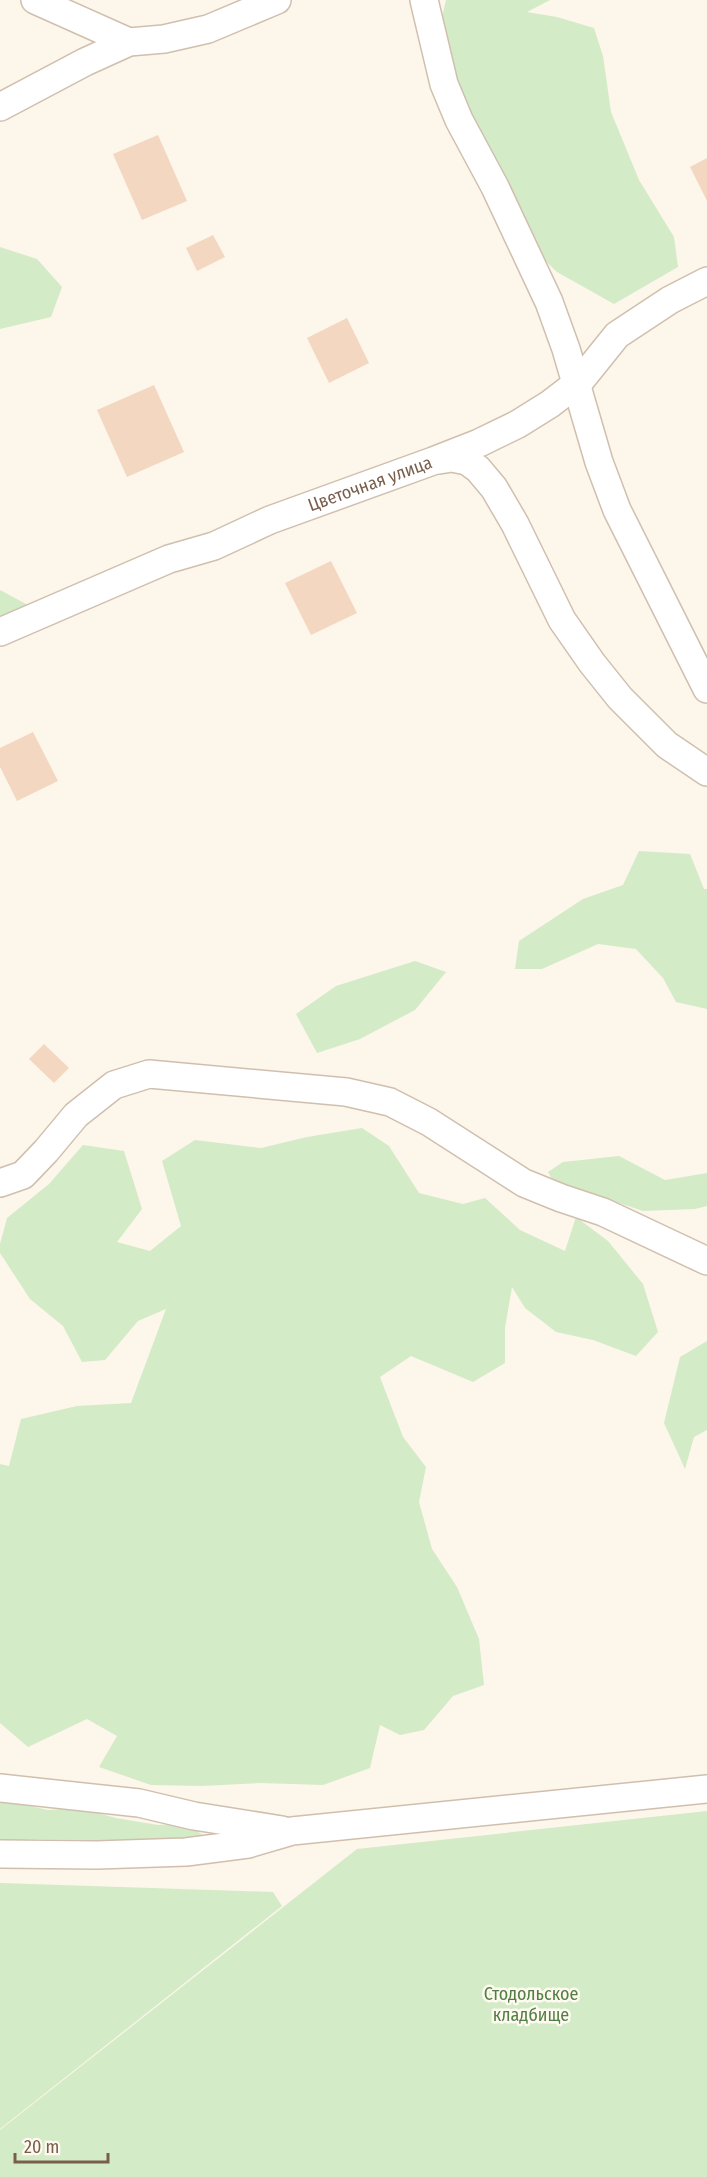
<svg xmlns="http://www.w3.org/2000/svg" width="707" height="2177" font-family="'Fira Sans Condensed',sans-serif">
  <rect width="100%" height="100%" fill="#fdf6ea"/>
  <g fill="#d4ebc7">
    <path d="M 446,0 L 550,0 L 527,12 L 557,17 L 594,28 L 603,56 L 611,112 L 639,180 L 674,237 L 678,267 L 614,304 L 557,272 L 511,228 L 452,67 L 440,25 Z"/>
    <path d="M 0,247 L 37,259 L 62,287 L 51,317 L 0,329 Z"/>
    <path d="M 0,590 L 28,605 L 0,646 Z"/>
    <path d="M 639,851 L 690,854 L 704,889 L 707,889 L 707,1009 L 676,1002 L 663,978 L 636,949 L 598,944 L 542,969 L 515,969 L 519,941 L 583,899 L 623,885 Z"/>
    <path d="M 415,961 L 446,972 L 415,1010 L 360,1039 L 317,1053 L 296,1014 L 336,986 Z"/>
    <path d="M 362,1128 L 389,1146 L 419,1193 L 463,1204 L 485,1198 L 520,1230 L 565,1251 L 576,1217 L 608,1241 L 643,1284 L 658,1332 L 636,1356 L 593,1340 L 556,1332 L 525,1308 L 512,1287 L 505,1328 L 505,1363 L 473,1382 L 411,1356 L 380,1377 L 403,1437 L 426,1467 L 419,1502 L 432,1549 L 457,1587 L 479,1639 L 484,1685 L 453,1696 L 424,1730 L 400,1735 L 380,1725 L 370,1768 L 323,1785 L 260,1783 L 202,1786 L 151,1785 L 99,1767 L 117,1736 L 87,1719 L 28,1747 L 0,1723 L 0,1464 L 9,1466 L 21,1419 L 77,1406 L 131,1403 L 166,1309 L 138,1321 L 105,1360 L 82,1362 L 63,1326 L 30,1299 L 0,1253 L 0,1244 L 7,1218 L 49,1184 L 83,1145 L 124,1151 L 142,1209 L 117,1242 L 150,1251 L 181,1226 L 162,1161 L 195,1140 L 261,1148 L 307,1137 Z"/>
    <path d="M 619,1156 L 665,1180 L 707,1173 L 707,1206 L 695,1209 L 643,1211 L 589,1193 L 557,1188 L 548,1172 L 563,1162 Z"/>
    <path d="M 707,1341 L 707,1430 L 694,1437 L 685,1469 L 664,1423 L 680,1357 Z"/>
    <path d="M 0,1799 L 48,1810 L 79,1808 L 116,1818 L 158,1825 L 186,1824 L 206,1837 L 152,1841 L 39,1839 L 0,1841 Z"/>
    <path d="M 707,1811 L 707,2177 L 0,2177 L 0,2130 L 357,1849 Z"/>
    <path d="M 0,1883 L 273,1892 L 282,1906 L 0,2129 Z"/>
  </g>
  <g fill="#f3d7c1">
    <path d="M 158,135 L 187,201 L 142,220 L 113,154 Z"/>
    <path d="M 707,158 L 707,201 L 690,167 Z"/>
    <path d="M 213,235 L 225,257 L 197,271 L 186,248 Z"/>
    <path d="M 347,318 L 369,363 L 329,383 L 307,338 Z"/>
    <path d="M 154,385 L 184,452 L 127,477 L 97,410 Z"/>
    <path d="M 331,561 L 357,613 L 311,635 L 285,583 Z"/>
    <path d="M 33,732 L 58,781 L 17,801 L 0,767 L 0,748 Z"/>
    <path d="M 44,1044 L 69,1068 L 54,1083 L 29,1059 Z"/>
  </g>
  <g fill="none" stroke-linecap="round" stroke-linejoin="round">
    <defs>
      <g id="minor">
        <path d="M 35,0 L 129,42"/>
        <path d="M 424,0 L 444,84 L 459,120 L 495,187 L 549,302 L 566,349 L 599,462 L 617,510 L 707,689"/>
        <path d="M 0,107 L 85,62 L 129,42 L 164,39 L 208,29 L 277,0"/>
        <path d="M 439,460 L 452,458 L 467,461 L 478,469 L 494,488 L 515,524 L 562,620 L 592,663 L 620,698 L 667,745 L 707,772"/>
        <path id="s1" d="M 0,632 L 169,559 L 214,546 L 270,520 L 433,461 L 479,443 L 518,424 L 550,404 L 580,381 L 617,335 L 670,300 L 707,281"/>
        <path d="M 0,1183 L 23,1175 L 46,1151 L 76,1115 L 114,1085 L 149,1074 L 346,1092 L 390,1102 L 429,1122 L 524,1183 L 561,1198 L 603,1212 L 707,1261"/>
        <path d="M 0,1788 L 139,1803 L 194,1816 L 282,1830"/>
        <path d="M 0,1854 L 97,1855 L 186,1852 L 248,1844 L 292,1831 L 707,1789"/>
      </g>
    </defs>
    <use href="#minor" stroke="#d0bfae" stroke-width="30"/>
    <use href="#minor" stroke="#fff" stroke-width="27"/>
  </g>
  <g text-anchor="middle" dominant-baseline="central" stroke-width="5" stroke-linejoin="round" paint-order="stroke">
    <g font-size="18" fill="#795e4c" stroke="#fffaf1">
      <text stroke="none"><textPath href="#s1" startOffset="399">Цветочная улица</textPath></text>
    </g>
    <g font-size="18" fill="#527f43" stroke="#fffaf1">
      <text x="531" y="1994">Стодольское<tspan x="531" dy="21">кладбище</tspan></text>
    </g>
  </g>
  <path d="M15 2153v9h93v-9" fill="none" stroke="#795e4c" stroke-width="3"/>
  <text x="24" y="2153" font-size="18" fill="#795e4c" stroke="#fffaf1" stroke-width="4.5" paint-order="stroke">20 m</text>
</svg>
